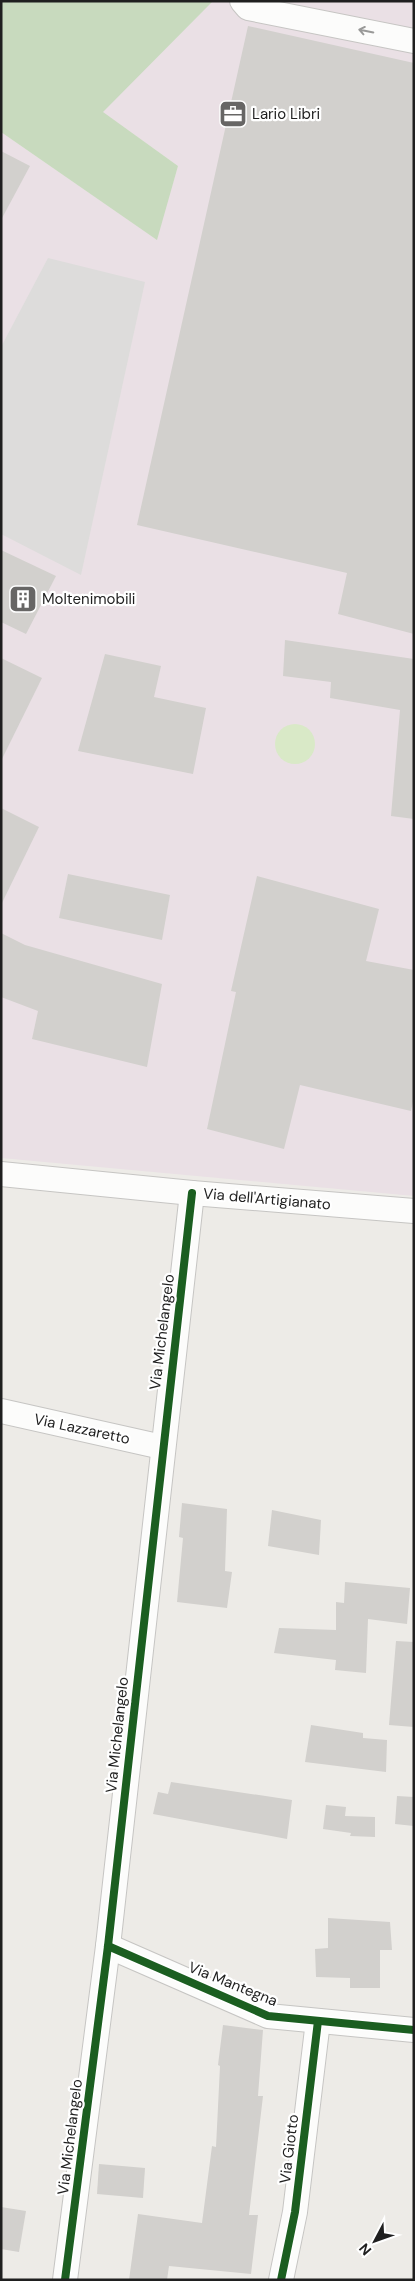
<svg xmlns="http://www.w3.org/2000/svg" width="415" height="2281" font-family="'DM Sans',sans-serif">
  <rect width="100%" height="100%" fill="#edebe7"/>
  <path fill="#eae0e5" d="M 213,1 L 414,1 L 414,1196 L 1,1158 L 1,132 L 156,239 L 178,166 L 102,112 Z"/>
  <circle fill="#d9e9c7" cx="295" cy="744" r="20"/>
  <path fill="#c8dabe" d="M 1,1 L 213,1 L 103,112 L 178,166 L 157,240 L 1,132 Z"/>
  <path fill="#dddcdb" d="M 48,258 L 145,282 L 81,575 L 1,534 L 1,347 Z"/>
  <g fill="#d2d0cd">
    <path d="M 248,26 L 414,63 L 414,634 L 338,614 L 347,573 L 137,525 Z"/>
    <path d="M 1,151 L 30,166 L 1,220 Z"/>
    <path d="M 1,550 L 56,576 L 26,634 L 1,622 Z"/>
    <path d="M 285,640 L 414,659 L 414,819 L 391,816 L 400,710 L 330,698 L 331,682 L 283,676 Z"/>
    <path d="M 105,654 L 161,666 L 154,697 L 206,708 L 193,774 L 78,751 Z"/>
    <path d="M 1,658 L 42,678 L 1,761 Z"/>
    <path d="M 1,808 L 39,827 L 1,905 Z"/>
    <path d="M 68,874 L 170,895 L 162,940 L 59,918 Z"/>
    <path d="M 257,876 L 379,909 L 366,961 L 414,970 L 414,1097 L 411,1111 L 300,1085 L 284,1149 L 207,1129 L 236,992 L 231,991 Z"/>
    <path d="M 1,933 L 25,945 L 162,984 L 147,1067 L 32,1039 L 38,1011 L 1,997 Z"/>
    <path d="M 182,1503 L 227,1509 L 225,1571 L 232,1572 L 227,1608 L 177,1602 L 183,1538 L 179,1537 Z"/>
    <path d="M 272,1510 L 321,1520 L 319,1555 L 268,1546 Z"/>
    <path d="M 345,1582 L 410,1588 L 407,1624 L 368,1619 L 366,1673 L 335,1670 L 336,1660 L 274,1653 L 279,1628 L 336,1630 L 336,1602 L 344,1603 Z"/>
    <path d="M 396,1641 L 414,1642 L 414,1727 L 389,1725 Z"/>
    <path d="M 311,1725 L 363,1733 L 363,1738 L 387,1740 L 386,1772 L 305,1762 Z"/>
    <path d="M 171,1782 L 292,1800 L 287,1839 L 153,1814 L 158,1792 L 168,1794 Z"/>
    <path d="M 397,1796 L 414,1797 L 414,1826 L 395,1824 Z"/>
    <path d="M 326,1805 L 346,1807 L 345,1816 L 375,1817 L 375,1837 L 350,1836 L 351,1833 L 323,1829 Z"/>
    <path d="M 328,1918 L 390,1922 L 392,1950 L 380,1950 L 380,1988 L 350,1988 L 350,1978 L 316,1977 L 315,1949 L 328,1948 Z"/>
    <path d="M 223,2025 L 263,2030 L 258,2096 L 263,2096 L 249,2215 L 258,2215 L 251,2274 L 169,2266 L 167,2280 L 129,2280 L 138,2214 L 202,2223 L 212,2146 L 216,2147 L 220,2066 L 218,2065 Z"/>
    <path d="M 99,2164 L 145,2168 L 143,2198 L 97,2194 Z"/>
    <path d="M 1,2207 L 26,2211 L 19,2252 L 1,2249 Z"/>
  </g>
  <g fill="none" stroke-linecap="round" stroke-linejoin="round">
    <defs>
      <g id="minor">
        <path d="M 242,1 L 248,8 L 414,41"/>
        <path d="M 1,1174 L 192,1193 L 414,1211"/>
        <path d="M 1,1411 L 162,1447"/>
        <path d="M 108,1946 L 268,2016 L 414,2030"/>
        <path d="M 65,2280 L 108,1946 L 192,1193"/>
        <path d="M 281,2280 L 295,2212 L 318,2021"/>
      </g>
    </defs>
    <use href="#minor" stroke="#c6c5c3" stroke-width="26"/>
    <use href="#minor" stroke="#fcfcfb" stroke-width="24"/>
    <defs>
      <g id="cycleway">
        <path d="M 108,1946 L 268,2016 L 414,2030"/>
        <path d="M 65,2280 L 108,1946 L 192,1193"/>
        <path d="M 281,2280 L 295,2212 L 318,2021"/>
      </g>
    </defs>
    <use href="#cycleway" stroke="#fff" stroke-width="11"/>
    <use href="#cycleway" stroke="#1b5e20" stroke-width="8"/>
  </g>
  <defs><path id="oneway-shaft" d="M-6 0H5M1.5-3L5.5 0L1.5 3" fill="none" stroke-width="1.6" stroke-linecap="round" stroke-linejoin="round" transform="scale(1.25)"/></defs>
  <use stroke="#999998" href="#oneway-shaft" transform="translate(366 31) rotate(-169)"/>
  <defs>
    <symbol id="office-square" viewBox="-11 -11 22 22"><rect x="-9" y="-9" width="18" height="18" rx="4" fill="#676665" stroke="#fff"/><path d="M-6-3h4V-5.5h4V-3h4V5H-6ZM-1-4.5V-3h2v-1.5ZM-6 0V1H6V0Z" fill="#fff"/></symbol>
    <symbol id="building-square" viewBox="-11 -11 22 22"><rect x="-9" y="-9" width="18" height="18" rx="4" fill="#676665" stroke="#fff"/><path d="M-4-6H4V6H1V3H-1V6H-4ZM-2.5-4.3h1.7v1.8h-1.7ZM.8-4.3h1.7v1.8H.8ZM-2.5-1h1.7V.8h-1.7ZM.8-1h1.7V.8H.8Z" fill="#fff"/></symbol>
  </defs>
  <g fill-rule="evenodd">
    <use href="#office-square" x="217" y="98" width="32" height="32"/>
    <use href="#building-square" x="7" y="583" width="32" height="32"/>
  </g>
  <g text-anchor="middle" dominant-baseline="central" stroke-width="4.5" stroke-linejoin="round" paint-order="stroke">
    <g font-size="15" fill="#1f1f1f" stroke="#fff" text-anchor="start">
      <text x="252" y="114">Lario Libri</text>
      <text x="42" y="599">Moltenimobili</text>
    </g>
    <g font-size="15" fill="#1f1f1f" stroke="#fff">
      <text transform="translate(267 1199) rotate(5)">Via dell'Artigianato</text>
      <text transform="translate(162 1332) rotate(-83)">Via Michelangelo</text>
      <text transform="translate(82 1429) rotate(12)">Via Lazzaretto</text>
      <text transform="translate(117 1735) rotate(-84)">Via Michelangelo</text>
      <text transform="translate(233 1984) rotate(22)">Via Mantegna</text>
      <text transform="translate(70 2137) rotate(-83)">Via Michelangelo</text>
      <text transform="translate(289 2149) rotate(-83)">Via Giotto</text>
    </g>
  </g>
  <rect width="415" height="2281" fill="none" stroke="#1f1f1f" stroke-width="5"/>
  <g transform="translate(375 2241) rotate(229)" stroke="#ffffff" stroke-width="4" paint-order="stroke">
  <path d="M0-4L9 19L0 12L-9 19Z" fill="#1f1f1f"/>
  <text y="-8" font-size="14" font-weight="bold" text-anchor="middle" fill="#1f1f1f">N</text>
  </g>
</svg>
